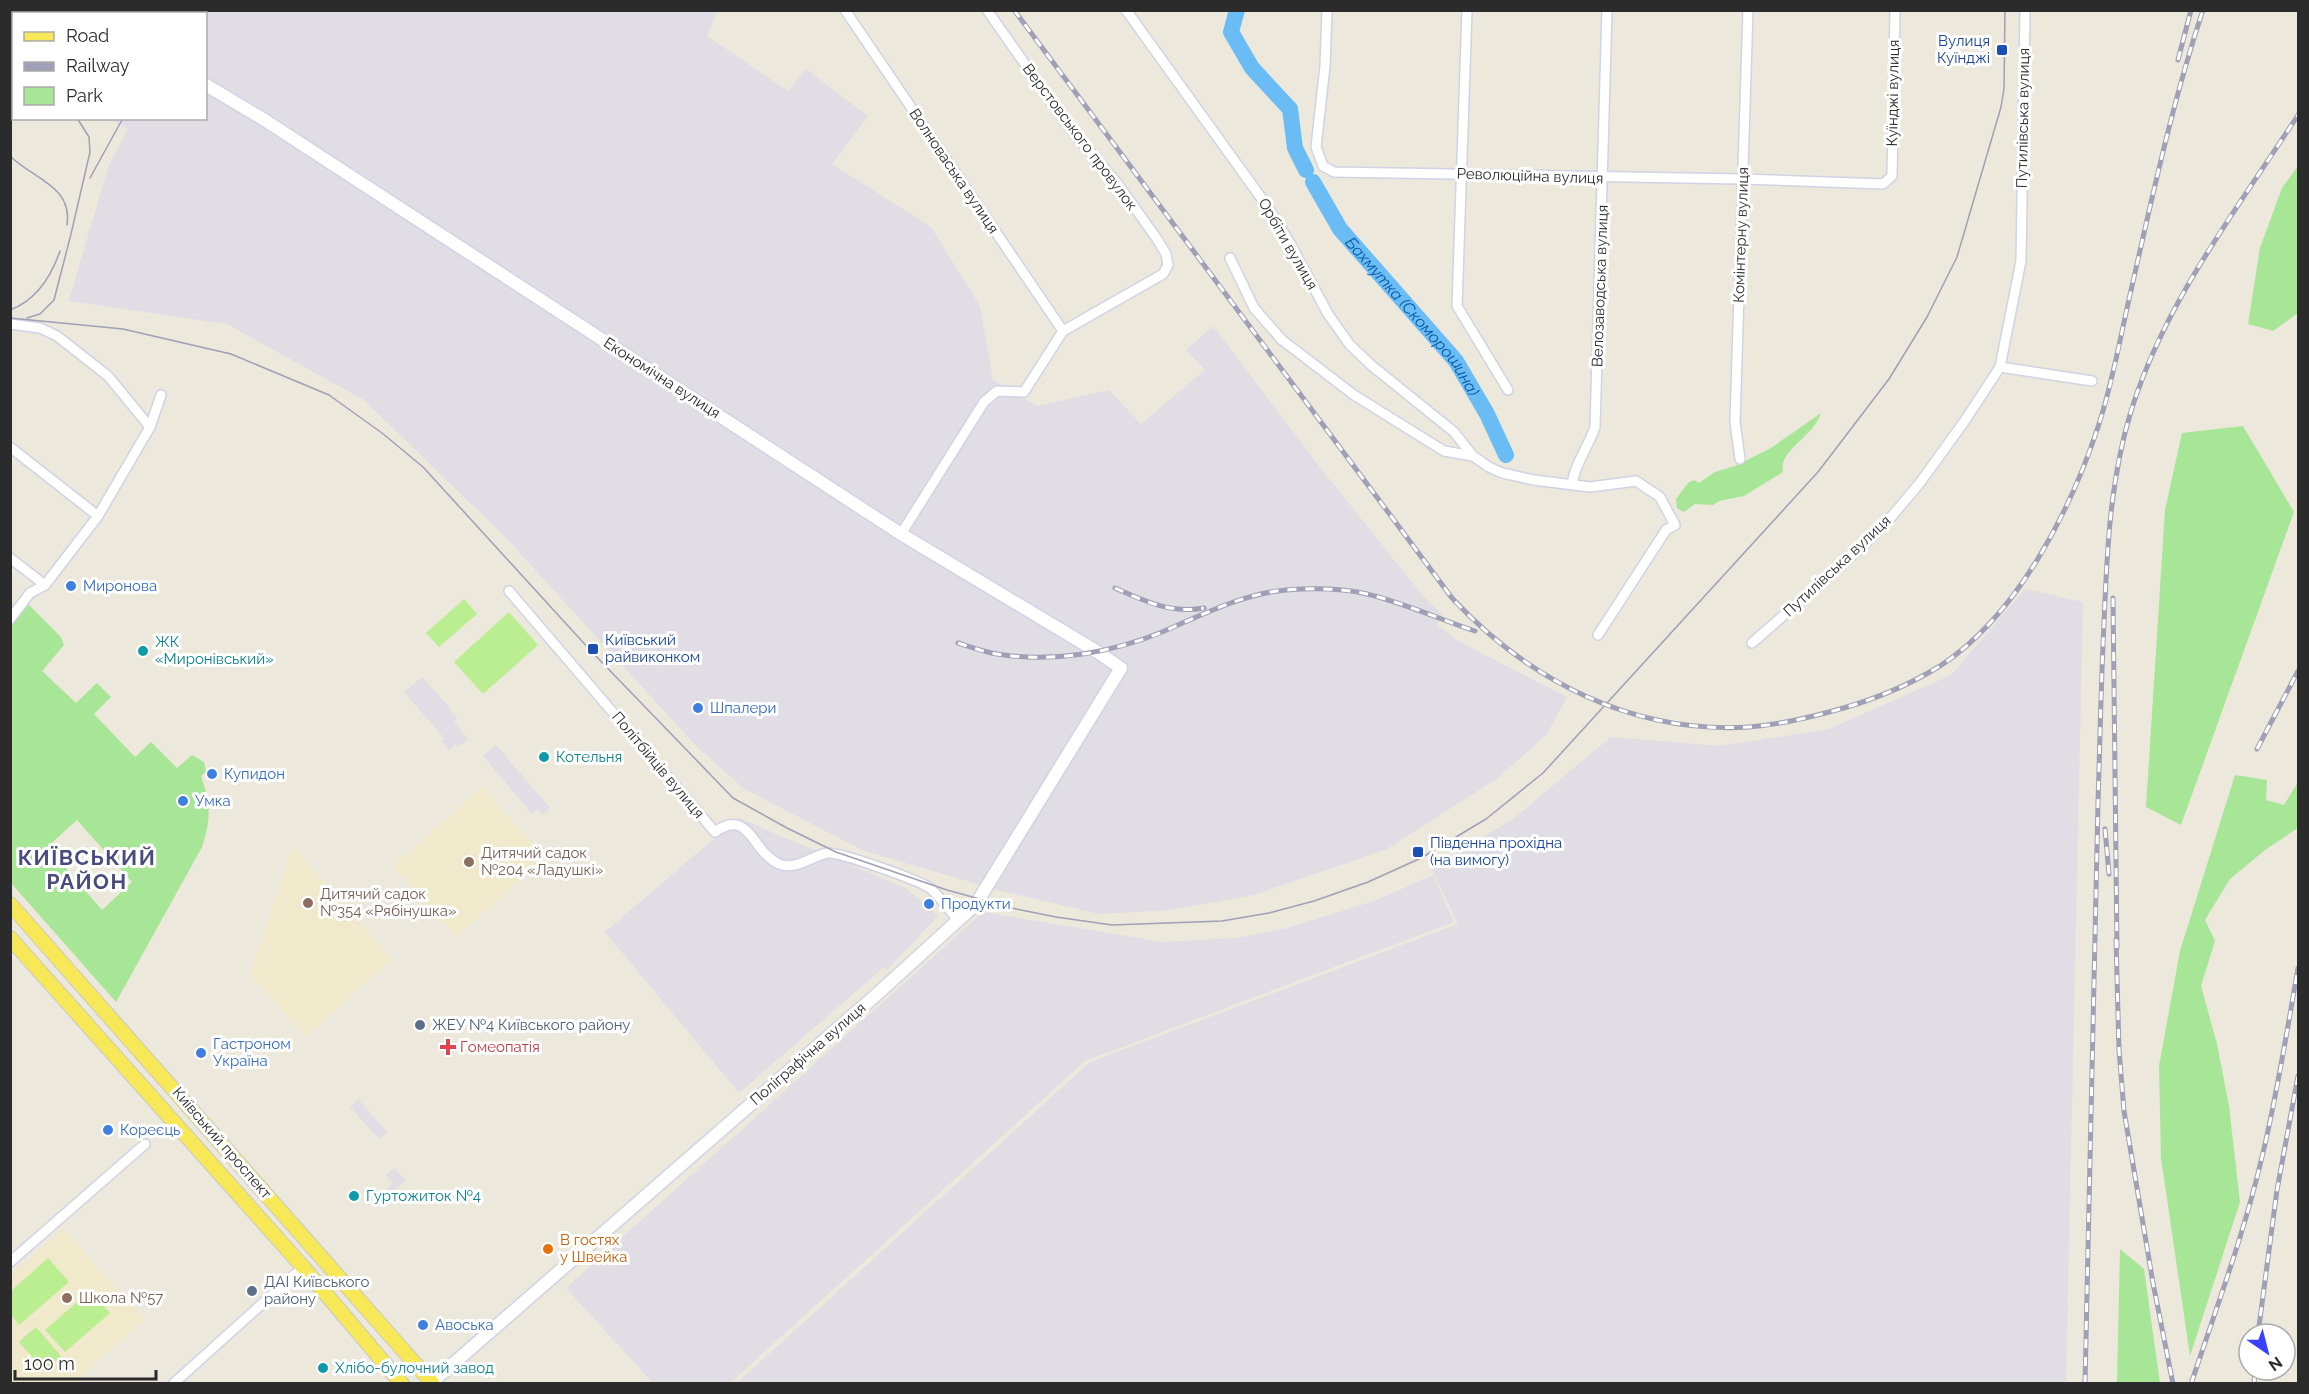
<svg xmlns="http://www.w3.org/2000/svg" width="2309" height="1394" font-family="Raleway,sans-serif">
  <rect width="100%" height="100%" fill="#ede8dc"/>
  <g fill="#e1dde5">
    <path d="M 11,11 L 717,11 L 707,36 L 788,91 L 806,69 L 868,116 L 832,164 L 931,227 L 980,306 L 993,380 L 1037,406 L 1109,390 L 1141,424 L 1205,370 L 1186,350 L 1213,326 L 1319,466 L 1424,597 L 1443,616 L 1437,625 L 1460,642 L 1567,697 L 1547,734 L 1498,778 L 1387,849 L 1254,895 L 1170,910 L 1099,914 L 998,890 L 864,851 L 743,788 L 698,748 L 505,537 L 364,400 L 227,324 L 69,301 L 108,167 L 128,129 L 111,119 L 206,118 L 206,14 L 14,14 L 13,62 L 11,60 Z"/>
    <path d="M 2025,589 L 2083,602 L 2066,1383 L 737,1383 L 1090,1062 L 1458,924 L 1431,868 L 1513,819 L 1611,737 L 1720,746 L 1829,729 L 1951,675 Z"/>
    <path d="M 422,677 L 451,709 L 449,710 L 457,719 L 454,722 L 468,739 L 458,747 L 456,744 L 449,750 L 441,741 L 444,738 L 404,692 Z"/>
    <path d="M 496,745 L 550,808 L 542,814 L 538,809 L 532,814 L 483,756 Z"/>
    <path d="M 738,818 L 906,888 L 938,916 L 887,970 L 884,967 L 739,1093 L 605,932 Z"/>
    <path d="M 1433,875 L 1454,922 L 1085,1061 L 730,1383 L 653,1383 L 566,1288 L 983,912 L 1163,942 L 1237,938 L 1287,928 L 1374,901 Z"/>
    <path d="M 358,1099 L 387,1132 L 379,1139 L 350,1107 Z"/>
    <path d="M 394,1168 L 406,1180 L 389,1196 L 384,1192 L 393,1183 L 386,1175 Z"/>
  </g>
  <g fill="#f0e9cb">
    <path d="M 482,787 L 545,858 L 456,937 L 393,866 Z"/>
    <path d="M 293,846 L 392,959 L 306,1037 L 250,974 Z"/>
    <path d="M 64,1229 L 144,1320 L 74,1383 L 11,1383 L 10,1276 Z"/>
  </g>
  <g fill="#a6e696" fill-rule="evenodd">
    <path d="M 2298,166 L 2298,313 L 2273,331 L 2248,324 L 2260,248 L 2282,188 Z"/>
    <path d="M 1821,413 C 1813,438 1778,450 1783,472 L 1744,496 L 1719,501 L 1713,505 L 1695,504 L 1684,512 L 1677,508 L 1676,499 L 1688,483 L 1694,480 L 1699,483 L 1715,472 L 1735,466 L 1771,448 Z"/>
    <path d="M 2243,426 L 2294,512 L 2181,825 L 2146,807 L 2165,510 L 2182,433 Z"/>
    <path d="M 27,603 L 60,636 L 64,645 L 42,671 L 76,703 L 97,683 L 111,697 L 94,714 L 135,757 L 151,742 L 177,768 L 192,755 L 204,762 L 206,772 L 201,776 C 211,804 211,819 202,847 L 116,1002 L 11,883 L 10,623 ZM 77,820 L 132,882 L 102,910 L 47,847 Z"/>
    <path d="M 2235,775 L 2267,780 L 2266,800 L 2284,805 L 2298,782 L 2298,828 L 2265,850 L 2230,879 L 2205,920 L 2215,941 L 2201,986 L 2217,1044 L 2229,1106 L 2240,1202 L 2190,1356 L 2161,1158 L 2159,1066 L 2180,951 Z"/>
    <path d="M 2120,1249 L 2144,1269 L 2160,1383 L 2117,1383 Z"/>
  </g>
  <g fill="#baee91">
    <path d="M 464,599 L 477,614 L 439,647 L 426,633 Z"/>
    <path d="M 509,612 L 538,645 L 483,694 L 454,662 Z"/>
    <path d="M 48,1258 L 69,1282 L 19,1325 L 11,1315 L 11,1291 Z"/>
    <path d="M 90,1291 L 110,1313 L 65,1352 L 45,1330 Z"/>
    <path d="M 36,1327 L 61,1356 L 44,1371 L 19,1342 Z"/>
  </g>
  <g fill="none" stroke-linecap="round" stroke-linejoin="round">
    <g stroke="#6abcf4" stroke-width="16">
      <path d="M 1237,10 L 1231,32 L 1252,68 L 1290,109 L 1295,148 L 1306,170"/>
      <path id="s1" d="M 1313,182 L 1340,229 L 1456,361 L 1487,414 L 1506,455"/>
    </g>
    <defs>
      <g id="street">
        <path d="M 845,10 L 1063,331"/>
        <path d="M 1126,10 L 1267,206 L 1291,245 L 1328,314 L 1350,345 L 1371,365 L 1454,432 L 1473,456"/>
        <path d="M 1327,10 L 1325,66 L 1316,147 L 1323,166 L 1334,172 L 1743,179 L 1883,184 L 1892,176 L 1895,10"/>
        <path d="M 1467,10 L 1457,306 L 1508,390"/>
        <path d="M 137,14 L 139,10"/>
        <path d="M 1230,258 L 1254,308 L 1282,340 L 1354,395 L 1444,451 L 1473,456 L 1489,467 L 1502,473 L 1534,480 L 1590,487 L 1636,481 L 1660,497 L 1675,525 L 1666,530 L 1598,635"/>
        <path d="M 10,324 L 40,328 L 57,336 L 108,376 L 150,427"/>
        <path d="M 2000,367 L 2092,381"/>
        <path d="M 10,447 L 98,516"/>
        <path d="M 1740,459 L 1735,422 L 1748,10"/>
        <path d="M 1572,484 C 1575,463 1588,448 1595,427 L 1607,10"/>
        <path d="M 901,534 L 984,402 L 997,391 L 1024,392 L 1063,331 L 1156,278 L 1163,274 L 1168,265 L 1166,254 L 1157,239 L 1117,183 L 1072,131 L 987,10"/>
        <path d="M 10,558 L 45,585"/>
        <path d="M 509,591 L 715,832 C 749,807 752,852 779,864 C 795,871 812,856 827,853 C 837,851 922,881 931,889 C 941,898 949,910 958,920"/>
        <path d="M 10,619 L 30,593 L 45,585 L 98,516 L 150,427 L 161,395"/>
        <path d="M 1752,643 L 1862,547 L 1892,516 L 1919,484 L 1964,422 L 2000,367 L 2021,261 L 2025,10"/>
        <path d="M 10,1262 L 145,1144"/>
        <path d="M 173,1384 L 303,1267"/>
      </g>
      <g id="secondary">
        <path d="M 88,10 L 93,14"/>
        <path d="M 206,85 L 263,119 L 901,534 L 1096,651 L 1121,668 L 976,904 L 875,996 L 430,1384"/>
      </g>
      <g id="primary">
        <path d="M 10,904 L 433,1384"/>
        <path d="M 10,938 L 303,1267 L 402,1384"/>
      </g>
    </defs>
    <use href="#street" stroke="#d1d2e4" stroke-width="12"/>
    <use href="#secondary" stroke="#d1d2e4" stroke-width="15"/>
    <use href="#primary" stroke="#c8c8c8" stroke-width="16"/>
    <use href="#street" stroke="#fff" stroke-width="9"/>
    <use href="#secondary" stroke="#fff" stroke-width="12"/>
    <use href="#primary" stroke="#f7e858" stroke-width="14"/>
    <g stroke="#9f9fb6" stroke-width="1.5">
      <path d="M 10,111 L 14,107"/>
      <path d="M 10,156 C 33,179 73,186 67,225"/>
      <path d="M 90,178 L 123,118"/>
      <path d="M 10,310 C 37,300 51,277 60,251"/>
      <path d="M 10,318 L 123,329 L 231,354 L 329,395 L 382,433 L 423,467 L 591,651 L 733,798 L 787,828 L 836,852 L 947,890 L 1016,909 L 1056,917 L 1112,925 L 1222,921 L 1269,913 L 1314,901 L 1368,882 L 1421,858 L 1486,819 L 1543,773 L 1818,472 L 1889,379 L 1927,317 L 1957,257 L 2001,107 L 2004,89 L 2005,10"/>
      <path d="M 27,318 L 40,314 L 54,300 L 71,234 L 90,152 L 89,137 L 77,118"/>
    </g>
    <defs>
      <g id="rail">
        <path d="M 1014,10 L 1452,598 C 1529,681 1633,734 1749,727 C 1776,725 1803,719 1829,712 C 1868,702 1906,687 1940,666 C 2017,616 2070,512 2098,427 C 2113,382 2121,333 2132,286 C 2153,194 2173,100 2203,10"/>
        <path d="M 2178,60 L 2191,10"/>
        <path d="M 1115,588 C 1144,601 1171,614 1204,608"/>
        <path d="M 2113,598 L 2117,948"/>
        <path d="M 958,643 C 971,647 984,652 997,654 C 1052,663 1111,653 1162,632 C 1202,615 1242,594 1286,590 C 1313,588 1341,588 1367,594 C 1404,603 1439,619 1475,631"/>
        <path d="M 2257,749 L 2298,671"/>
        <path d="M 2105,829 L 2109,874"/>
        <path d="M 2116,939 L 2119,1050 L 2124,1111 L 2153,1283 L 2173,1384"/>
        <path d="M 2258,1334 L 2277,1190 L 2298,1076"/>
        <path d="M 2085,1384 C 2089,1190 2094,996 2098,802 C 2100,742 2101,683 2104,623 C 2107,550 2110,478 2132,408 C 2166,300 2238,208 2298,115"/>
        <path d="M 2191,1384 C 2216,1309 2244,1234 2262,1157 C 2277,1095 2287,1031 2298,968"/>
        <path d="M 2254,1384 L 2255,1370"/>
      </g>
    </defs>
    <use href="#rail" stroke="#9f9fb6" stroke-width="5"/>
    <use href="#rail" stroke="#fff" stroke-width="3" stroke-dasharray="9" stroke-linecap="butt"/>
  </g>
  <g fill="#1a4fb4" stroke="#fff" stroke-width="2">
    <rect x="1996" y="44" width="12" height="12" rx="3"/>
    <rect x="587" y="643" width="12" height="12" rx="3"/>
    <rect x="1412" y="846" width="12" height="12" rx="3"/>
  </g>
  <g fill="#3f7fe0" stroke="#fff" stroke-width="2">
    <circle cx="71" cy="586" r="6"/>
    <circle cx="698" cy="708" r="6"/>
    <circle cx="212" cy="774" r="6"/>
    <circle cx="183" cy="801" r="6"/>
    <circle cx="929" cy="904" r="6"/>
    <circle cx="201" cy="1053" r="6"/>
    <circle cx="108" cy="1130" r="6"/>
    <circle cx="423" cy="1325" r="6"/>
  </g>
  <g fill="#0f9aa8" stroke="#fff" stroke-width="2">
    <circle cx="143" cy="651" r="6"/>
    <circle cx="544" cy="757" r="6"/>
    <circle cx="354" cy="1196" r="6"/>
    <circle cx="323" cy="1368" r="6"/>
  </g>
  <g fill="#8d6e63" stroke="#fff" stroke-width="2">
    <circle cx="469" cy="862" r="6"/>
    <circle cx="308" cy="903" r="6"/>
    <circle cx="67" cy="1298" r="6"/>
  </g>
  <g fill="#5c6f8a" stroke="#fff" stroke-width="2">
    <circle cx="420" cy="1025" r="6"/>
    <circle cx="252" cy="1291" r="6"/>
  </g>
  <path fill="#e0444e" stroke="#fff" stroke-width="2" d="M445 1038h6v6h6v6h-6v6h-6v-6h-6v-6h6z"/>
  <circle fill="#e8710a" stroke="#fff" stroke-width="2" cx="548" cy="1249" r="6"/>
  <g text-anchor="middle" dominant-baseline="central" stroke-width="6" stroke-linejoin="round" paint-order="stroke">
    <g font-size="15" fill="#164399" stroke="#fff" text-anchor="start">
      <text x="1990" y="41" text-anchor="end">Вулиця<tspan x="1990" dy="17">Куїнджі</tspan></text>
      <text x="605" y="640">Київський<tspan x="605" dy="17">райвиконком</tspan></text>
      <text x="1430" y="843">Південна прохідна<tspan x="1430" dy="17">(на вимогу)</tspan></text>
    </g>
    <g font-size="15" fill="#2b2b2b" stroke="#fff">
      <text transform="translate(1893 93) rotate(-89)">Куїнджі вулиця</text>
      <text transform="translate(2023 118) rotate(-89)">Путилівська вулиця</text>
      <text transform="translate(1080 137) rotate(53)">Верстовського провулок</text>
      <text transform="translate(954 171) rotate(56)">Волноваська вулиця</text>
      <text transform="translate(1530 176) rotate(2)">Революційна вулиця</text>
      <text transform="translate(1741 235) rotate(-88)">Комінтерну вулиця</text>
      <text transform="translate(1288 244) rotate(60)">Орбіти вулиця</text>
      <text transform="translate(1600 286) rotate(-88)">Велозаводська вулиця</text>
      <text transform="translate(662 378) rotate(33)">Економічна вулиця</text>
      <text transform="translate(1837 566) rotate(-43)">Путилівська вулиця</text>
      <text transform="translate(658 765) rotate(50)">Політбійців вулиця</text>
      <text transform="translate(808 1054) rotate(-41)">Поліграфічна вулиця</text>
      <text transform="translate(222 1143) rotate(49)">Київський проспект</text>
    </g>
    <g font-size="15" fill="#366cbe" stroke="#fff" text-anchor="start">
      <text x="83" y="586">Миронова</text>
      <text x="710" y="708">Шпалери</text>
      <text x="224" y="774">Купидон</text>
      <text x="195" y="801">Умка</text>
      <text x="941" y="904">Продукти</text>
      <text x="213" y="1044">Гастроном<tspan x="213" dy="17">Україна</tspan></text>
      <text x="120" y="1130">Кореєць</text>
      <text x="435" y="1325">Авоська</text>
    </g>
    <g font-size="15" fill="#0d838f" stroke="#fff" text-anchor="start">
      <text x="155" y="642">ЖК<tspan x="155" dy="17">«Миронівський»</tspan></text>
      <text x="556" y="757">Котельня</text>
      <text x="366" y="1196">Гуртожиток №4</text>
      <text x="335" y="1368">Хлібо-булочний завод</text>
    </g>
    <g font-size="15" fill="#785e54" stroke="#fff" text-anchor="start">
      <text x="481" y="853">Дитячий садок<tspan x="481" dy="17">№204 «Ладушкі»</tspan></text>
      <text x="320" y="894">Дитячий садок<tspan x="320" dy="17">№354 «Рябінушка»</tspan></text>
      <text x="79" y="1298">Школа №57</text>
    </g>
    <g font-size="15" fill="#4e5e75" stroke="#fff" text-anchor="start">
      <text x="432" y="1025">ЖЕУ №4 Київського району</text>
      <text x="264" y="1282">ДАІ Київського<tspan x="264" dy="17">району</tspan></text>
    </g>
    <g font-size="15" fill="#be3a42" stroke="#fff" text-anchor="start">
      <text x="460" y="1047">Гомеопатія</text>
    </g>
    <g font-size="15" fill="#c56008" stroke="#fff" text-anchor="start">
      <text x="560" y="1240">В гостях<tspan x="560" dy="17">у Швейка</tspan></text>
    </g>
    <g font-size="16" font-style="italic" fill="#0757a2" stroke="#fff">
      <text stroke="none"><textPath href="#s1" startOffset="168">Бахмутка (Скоморошина)</textPath></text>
    </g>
    <g font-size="21" font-weight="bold" letter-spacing="1.5" fill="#494b7e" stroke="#fff">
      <text x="87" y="857">КИЇВСЬКИЙ<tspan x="87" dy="24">РАЙОН</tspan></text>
    </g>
  </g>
  <rect width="2309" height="1394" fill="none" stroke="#2b2b2b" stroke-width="24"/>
  <rect x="12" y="12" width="195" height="108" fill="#ffffff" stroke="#aaaaaa" stroke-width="1.5"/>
  <rect x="24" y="32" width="30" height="9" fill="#f7e858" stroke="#aaaaaa" stroke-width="1.5"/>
  <text x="66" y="42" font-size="18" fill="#2b2b2b">Road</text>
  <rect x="24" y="62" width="30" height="9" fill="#9f9fb6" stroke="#aaaaaa" stroke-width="1.5"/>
  <text x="66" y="72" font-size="18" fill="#2b2b2b">Railway</text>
  <rect x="24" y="87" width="30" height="18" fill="#a6e696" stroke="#aaaaaa" stroke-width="1.5"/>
  <text x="66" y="102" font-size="18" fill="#2b2b2b">Park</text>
  <g transform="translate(2267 1352) rotate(145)"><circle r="28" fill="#ffffff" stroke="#aaaaaa" stroke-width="1.5"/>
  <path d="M0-4.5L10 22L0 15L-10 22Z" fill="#3741ff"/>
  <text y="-9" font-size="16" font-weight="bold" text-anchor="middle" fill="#2b2b2b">N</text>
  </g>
  <path d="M15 1370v9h141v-9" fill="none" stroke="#2b2b2b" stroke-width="3"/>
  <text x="24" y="1370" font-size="18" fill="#2b2b2b" stroke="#ffffff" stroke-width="4.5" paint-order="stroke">100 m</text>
</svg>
